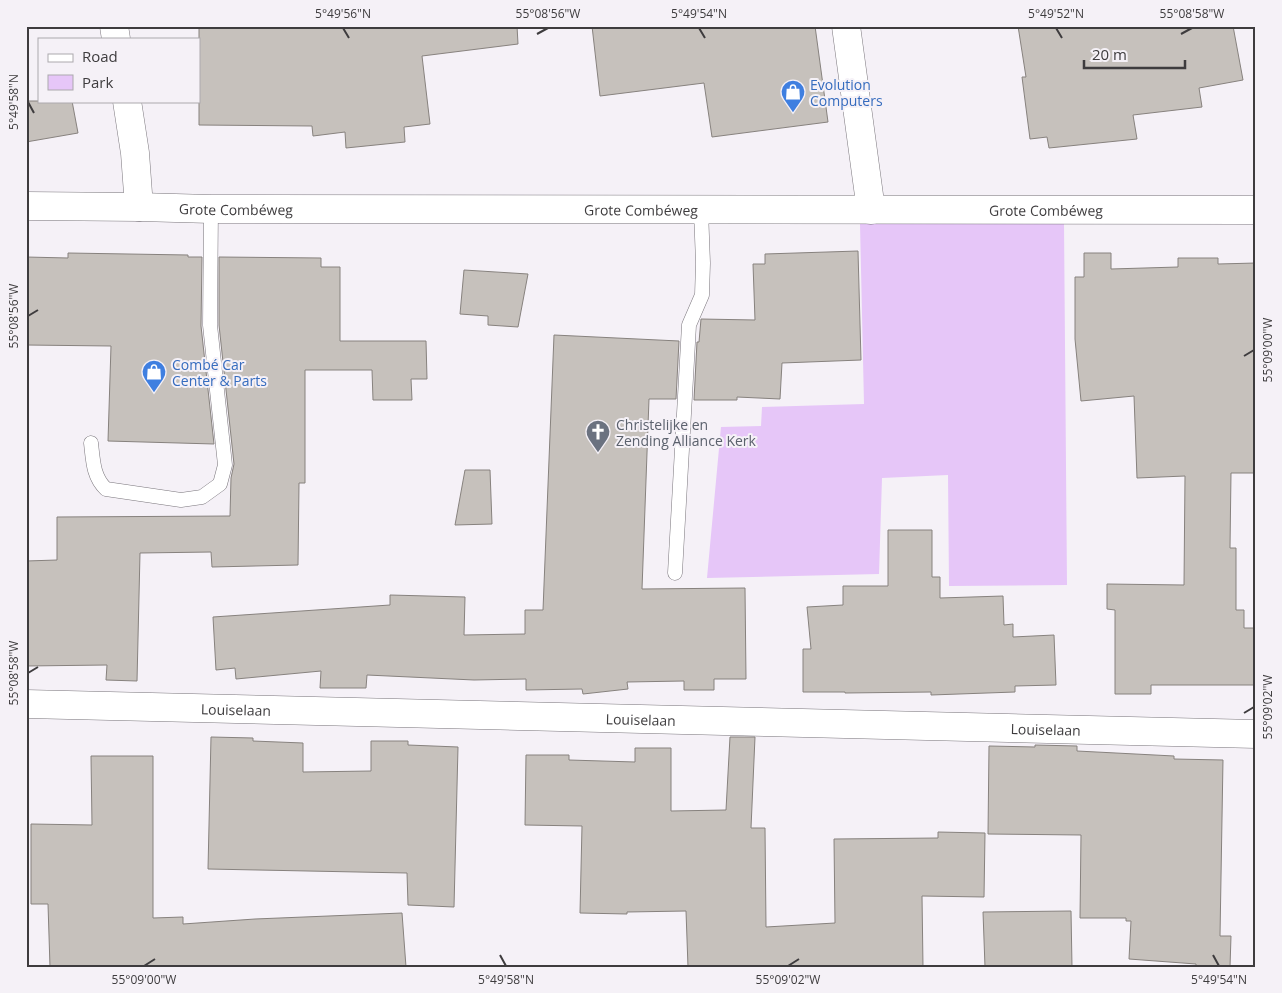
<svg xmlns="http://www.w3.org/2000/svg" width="1282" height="993" font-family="'Open Sans',sans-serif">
  <rect width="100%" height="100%" fill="#f5f1f7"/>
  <path fill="#e6c6f8" d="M 1064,223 L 1067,585 L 949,586 L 948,475 L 882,478 L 879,574 L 707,578 L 721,427 L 761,426 L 762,407 L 864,404 L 860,224 Z"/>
  <g fill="#c6c1bc" stroke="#87827e">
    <path d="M 199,26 L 517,26 L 518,44 L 422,56 L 430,124 L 404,127 L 405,142 L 346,148 L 345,132 L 313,136 L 312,126 L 199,125 Z"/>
    <path d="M 592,26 L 815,26 L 828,122 L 712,137 L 704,83 L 600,96 Z"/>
    <path d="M 1018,26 L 1233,26 L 1243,80 L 1199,88 L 1202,107 L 1133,115 L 1137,139 L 1049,148 L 1047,137 L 1030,139 L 1022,77 L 1026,77 Z"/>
    <path d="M 26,101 L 72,101 L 78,133 L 26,142 Z"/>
    <path d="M 858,251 L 861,360 L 782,363 L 780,399 L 737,397 L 737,400 L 694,400 L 697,342 L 699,342 L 701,319 L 755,320 L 753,264 L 765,264 L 765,254 Z"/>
    <path d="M 68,253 L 188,255 L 188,257 L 202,257 L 201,326 L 214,444 L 108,441 L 111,346 L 26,345 L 26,257 L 68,258 Z"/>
    <path d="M 1084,253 L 1111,253 L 1111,269 L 1178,267 L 1178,258 L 1218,258 L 1218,264 L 1256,263 L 1256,473 L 1231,473 L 1230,548 L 1236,548 L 1236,610 L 1244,610 L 1244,628 L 1256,628 L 1256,685 L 1151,685 L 1151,694 L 1115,694 L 1115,610 L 1107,609 L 1107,584 L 1184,585 L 1185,476 L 1137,478 L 1134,396 L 1081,401 L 1075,339 L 1075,277 L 1084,277 Z"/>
    <path d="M 219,257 L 321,258 L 321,267 L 340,267 L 340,341 L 426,341 L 427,379 L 411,379 L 412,400 L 373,400 L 372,370 L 305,370 L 305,483 L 299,483 L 298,565 L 212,567 L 211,552 L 140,553 L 137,681 L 106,680 L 107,665 L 26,666 L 26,561 L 57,560 L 57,517 L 230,516 L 231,478 L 234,464 L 219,325 Z"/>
    <path d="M 464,270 L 528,274 L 518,327 L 488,325 L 488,316 L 460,314 Z"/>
    <path d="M 554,335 L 679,341 L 676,399 L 649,399 L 642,589 L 745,588 L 746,679 L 714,679 L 714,690 L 684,690 L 684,681 L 627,682 L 628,689 L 583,694 L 582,689 L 526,690 L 526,679 L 474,680 L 367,675 L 366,688 L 320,688 L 321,671 L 236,679 L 235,668 L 216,670 L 213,617 L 390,605 L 390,595 L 465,597 L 464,635 L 525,634 L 525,610 L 543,610 Z"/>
    <path d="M 465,470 L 490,470 L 492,524 L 455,525 Z"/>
    <path d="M 888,530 L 932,530 L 932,577 L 940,577 L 940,598 L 1003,596 L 1004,625 L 1013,624 L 1013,637 L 1054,635 L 1056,685 L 1015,686 L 1015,692 L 931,695 L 931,692 L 845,693 L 845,692 L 803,692 L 803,649 L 811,649 L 807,607 L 843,605 L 843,586 L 888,586 Z"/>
    <path d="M 211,737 L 253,738 L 253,741 L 303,743 L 303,772 L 371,771 L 371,741 L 408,741 L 408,745 L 458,747 L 454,907 L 408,905 L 407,873 L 208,869 Z"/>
    <path d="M 730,737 L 755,737 L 751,828 L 765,828 L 766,927 L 835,923 L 834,839 L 938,838 L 938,832 L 985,833 L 984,897 L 922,896 L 923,967 L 688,967 L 686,911 L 627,912 L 627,914 L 580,913 L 582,826 L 525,825 L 526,755 L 569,755 L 569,760 L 635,762 L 635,748 L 671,748 L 671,811 L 726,810 Z"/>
    <path d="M 1035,745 L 1077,746 L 1077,751 L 1174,756 L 1174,759 L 1223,760 L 1220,936 L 1231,936 L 1230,967 L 1196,967 L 1196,964 L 1129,959 L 1131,921 L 1126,921 L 1126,918 L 1080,918 L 1081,835 L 988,834 L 989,746 L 1035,747 Z"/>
    <path d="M 91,756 L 153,756 L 153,918 L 183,917 L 183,924 L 255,919 L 402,913 L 406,967 L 50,967 L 48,904 L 31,904 L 31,824 L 92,825 Z"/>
    <path d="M 1071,911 L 1072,967 L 985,967 L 983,912 Z"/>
  </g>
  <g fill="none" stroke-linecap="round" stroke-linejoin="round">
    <defs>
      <g id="service">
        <path d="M 91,443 C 93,460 93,477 106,489 L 181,500 L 202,497 L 220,484 L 225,465 L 210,325 L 211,209"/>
        <path d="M 675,573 L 689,325 L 702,295 L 703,263 L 701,210"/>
      </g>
      <g id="minor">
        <path d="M 846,26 L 871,210"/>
        <path id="s1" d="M 26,704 L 1256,734"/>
      </g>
      <g id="tertiary">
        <path d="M 114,26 L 116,39"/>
        <path d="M 127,101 L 135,153 L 139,207"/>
        <path id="s2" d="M 26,206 L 139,207 L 211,209 L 1256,210"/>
      </g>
    </defs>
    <use href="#service" stroke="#7a767c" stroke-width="15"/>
    <use href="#minor" stroke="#7a767c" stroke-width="29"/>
    <use href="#tertiary" stroke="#7a767c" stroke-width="29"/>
    <use href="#service" stroke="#fff" stroke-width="14"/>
    <use href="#minor" stroke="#fff" stroke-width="28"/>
    <use href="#tertiary" stroke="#fff" stroke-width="28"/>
  </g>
  <path fill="none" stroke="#3e3c3e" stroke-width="2" d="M 343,28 L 349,38M 699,28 L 705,38M 1056,28 L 1062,38M 537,34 L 548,28M 1181,34 L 1192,28M 28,102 L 34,113M 28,316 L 38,310M 1244,356 L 1254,350M 28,673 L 38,667M 1244,713 L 1254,707M 500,955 L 506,966M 1213,955 L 1219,966M 144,966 L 155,959M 788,966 L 799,959"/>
  <defs>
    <symbol id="shop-pin" viewBox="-11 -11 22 30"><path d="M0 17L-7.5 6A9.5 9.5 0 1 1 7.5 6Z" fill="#3f7fe0" stroke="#f5f1f7"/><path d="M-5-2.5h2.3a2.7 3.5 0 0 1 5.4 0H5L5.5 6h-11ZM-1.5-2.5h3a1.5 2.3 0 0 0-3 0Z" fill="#fff"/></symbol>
    <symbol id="church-pin" viewBox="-11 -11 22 30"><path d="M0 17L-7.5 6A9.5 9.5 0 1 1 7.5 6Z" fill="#6b7280" stroke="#f5f1f7"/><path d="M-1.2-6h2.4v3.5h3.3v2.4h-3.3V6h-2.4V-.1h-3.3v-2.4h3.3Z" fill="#fff"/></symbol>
  </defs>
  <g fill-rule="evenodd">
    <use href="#shop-pin" x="779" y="78" width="28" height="38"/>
    <use href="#shop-pin" x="140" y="358" width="28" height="38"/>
    <use href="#church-pin" x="584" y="418" width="28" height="38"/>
  </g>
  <g text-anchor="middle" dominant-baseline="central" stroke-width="4" stroke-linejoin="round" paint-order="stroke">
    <g font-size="14" fill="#366cbe" stroke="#f5f1f7" text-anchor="start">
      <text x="810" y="84">Evolution<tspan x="810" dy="16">Computers</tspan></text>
      <text x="172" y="364">Combé Car<tspan x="172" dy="16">Center &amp; Parts</tspan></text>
    </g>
    <g font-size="14" fill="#3e3c3e" stroke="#f5f1f7">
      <text stroke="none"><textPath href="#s2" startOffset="210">Grote Combéweg</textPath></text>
      <text stroke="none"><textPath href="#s2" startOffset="615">Grote Combéweg</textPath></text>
      <text stroke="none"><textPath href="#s2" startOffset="1020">Grote Combéweg</textPath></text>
      <text stroke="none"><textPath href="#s1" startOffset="210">Louiselaan</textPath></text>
      <text stroke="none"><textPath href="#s1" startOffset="615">Louiselaan</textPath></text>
      <text stroke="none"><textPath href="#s1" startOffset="1020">Louiselaan</textPath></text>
    </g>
    <g font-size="14" fill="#5b616d" stroke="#f5f1f7" text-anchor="start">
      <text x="616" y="424">Christelijke en<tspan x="616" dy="16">Zending Alliance Kerk</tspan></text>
    </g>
  </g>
  <rect width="1282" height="993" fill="none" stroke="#f5f1f7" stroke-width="55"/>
  <rect x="38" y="38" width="162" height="65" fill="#f5f1f7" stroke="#aca9ad"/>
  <rect x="48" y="54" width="25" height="8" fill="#ffffff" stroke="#aca9ad"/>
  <text x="82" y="62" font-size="15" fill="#3e3c3e">Road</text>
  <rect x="48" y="75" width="25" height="15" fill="#e6c6f8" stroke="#aca9ad"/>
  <text x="82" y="88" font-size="15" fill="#3e3c3e">Park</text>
  <path d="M1084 60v8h101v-8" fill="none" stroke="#3e3c3e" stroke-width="2.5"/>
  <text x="1092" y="60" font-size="15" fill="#3e3c3e" stroke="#f5f1f7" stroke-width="4" paint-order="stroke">20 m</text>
  <rect x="28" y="28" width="1226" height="938" fill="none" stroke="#3e3c3e" stroke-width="2"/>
  <g font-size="12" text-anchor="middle" fill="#3e3c3e">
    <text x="343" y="18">5°49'56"N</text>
    <text x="548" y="18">55°08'56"W</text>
    <text x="699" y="18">5°49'54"N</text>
    <text x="1056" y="18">5°49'52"N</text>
    <text x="1192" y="18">55°08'58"W</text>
    <text transform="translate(14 102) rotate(-90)" y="4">5°49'58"N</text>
    <text transform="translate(14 316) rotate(-90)" y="4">55°08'56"W</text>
    <text transform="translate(1268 350) rotate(-90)" y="4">55°09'00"W</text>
    <text transform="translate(14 673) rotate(-90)" y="4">55°08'58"W</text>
    <text transform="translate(1268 707) rotate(-90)" y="4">55°09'02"W</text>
    <text x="144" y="984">55°09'00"W</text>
    <text x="506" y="984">5°49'58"N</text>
    <text x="788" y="984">55°09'02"W</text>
    <text x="1219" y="984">5°49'54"N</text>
  </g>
</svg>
